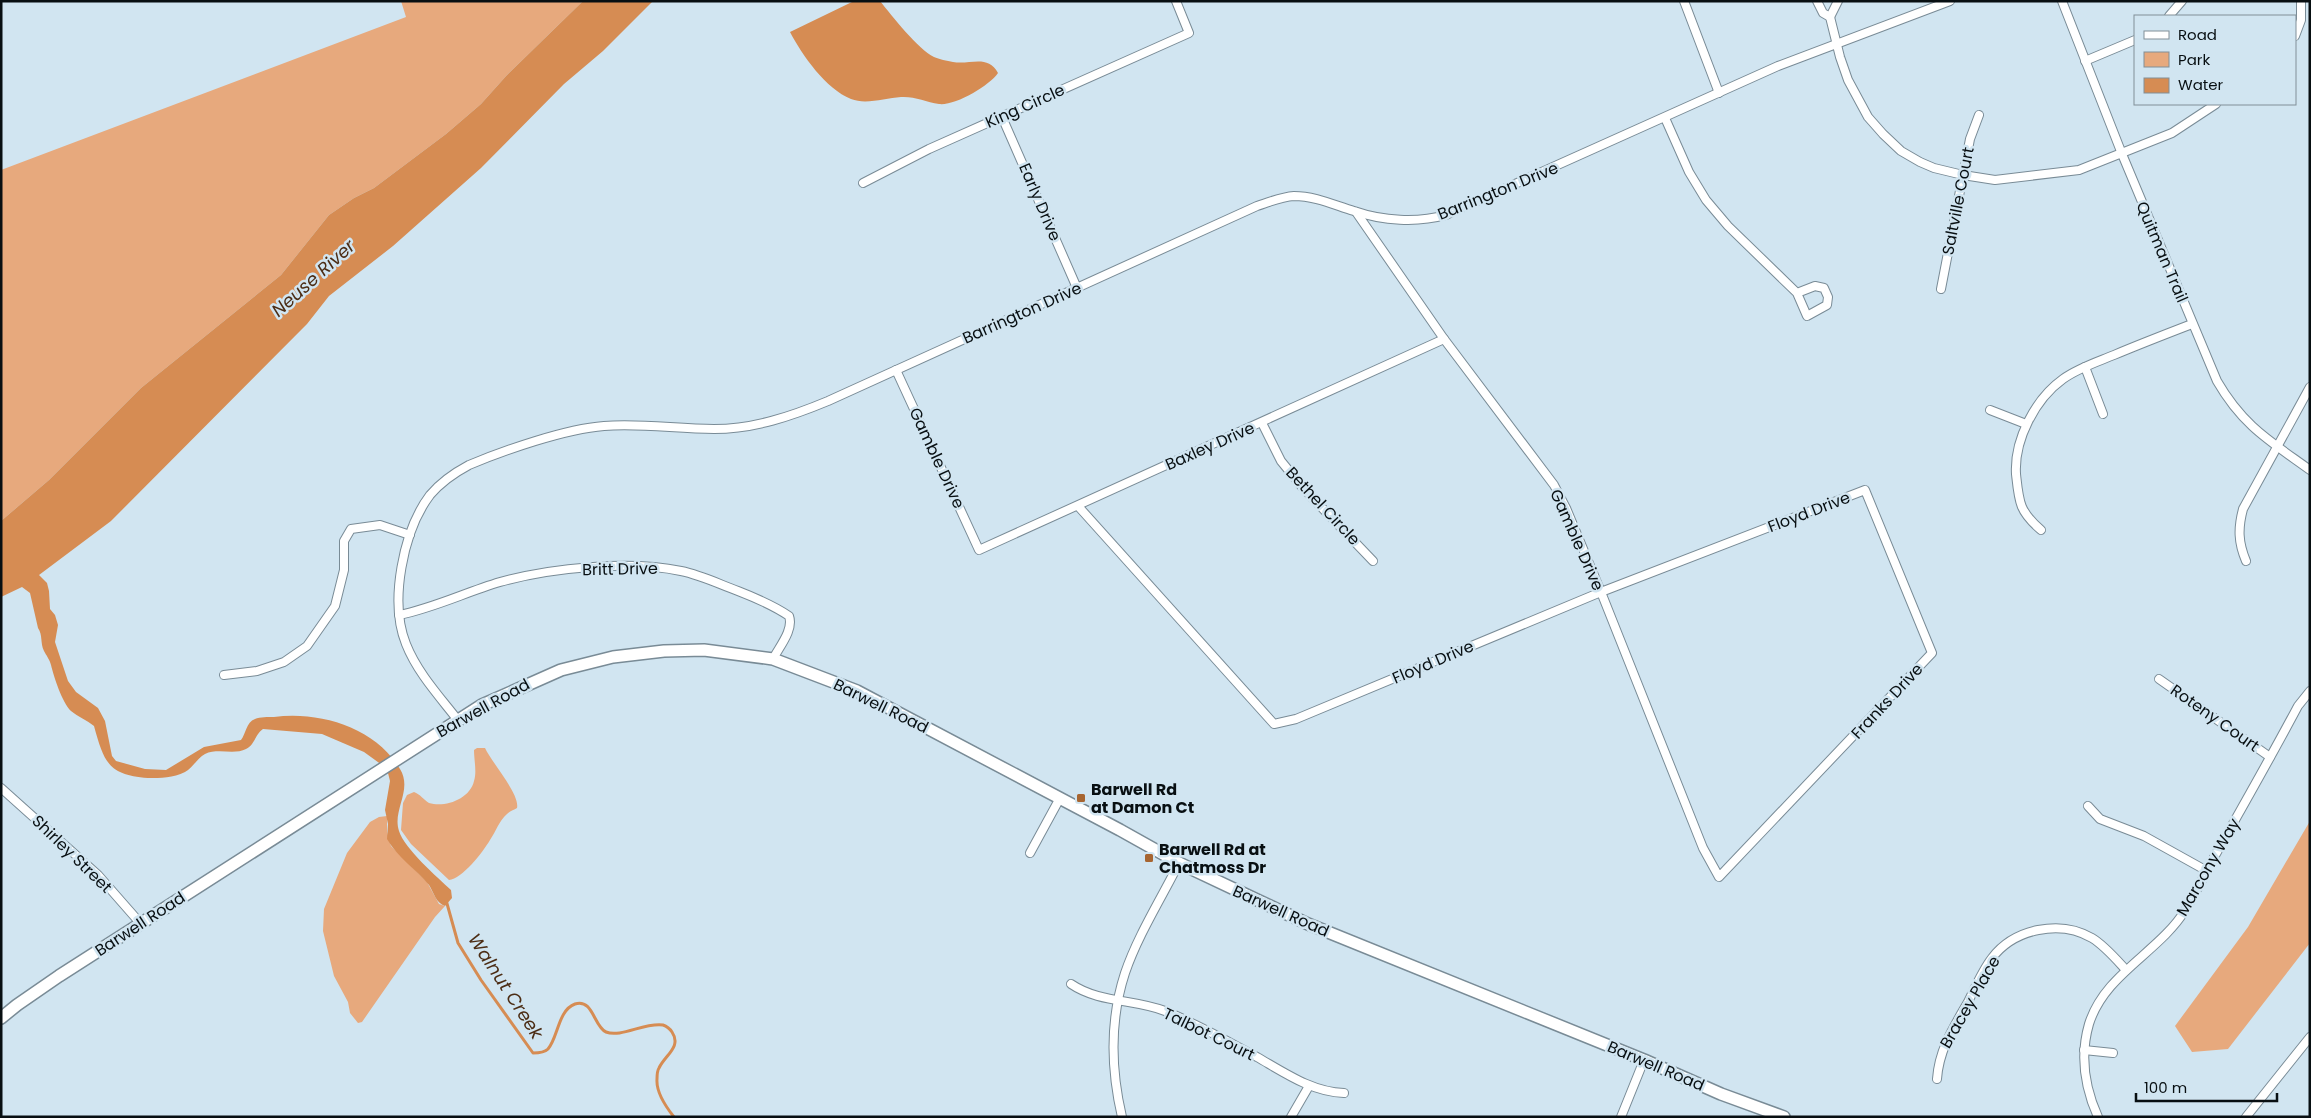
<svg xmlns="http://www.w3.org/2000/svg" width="2311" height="1118" font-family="Poppins,sans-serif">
  <rect width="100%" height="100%" fill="#d1e5f1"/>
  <g fill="#e7a97d">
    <path d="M 401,1 L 583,1 L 507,75 L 481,104 L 446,134 L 374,188 L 354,198 L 329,215 L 281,275 L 141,388 L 49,480 L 1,521 L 1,170 L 406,17 Z"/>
    <path d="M 477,748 L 485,748 C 492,763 520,794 517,808 C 514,810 510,811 507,814 C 499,821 496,831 490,840 C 483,852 462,879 449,880 L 411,844 L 401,830 L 403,803 L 407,795 L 414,792 C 420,794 424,800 429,803 C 445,808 470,799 474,781 C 477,772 474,760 474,750 Z"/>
    <path d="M 387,816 L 387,832 L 391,846 L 427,882 L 439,904 L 445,906 L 435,917 L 362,1022 L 358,1023 L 350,1013 L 348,1002 L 334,976 L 323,931 L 324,909 L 347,853 L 370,822 L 379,817 Z"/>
    <path d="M 2310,821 L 2310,943 L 2228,1049 L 2192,1052 L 2175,1026 L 2248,927 Z"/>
  </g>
  <g fill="#d68c53">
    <path d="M 583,1 L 653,1 L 603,51 L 564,84 L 481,168 L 393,246 L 329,296 L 307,324 L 111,521 L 39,575 L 47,583 L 49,591 L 50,609 L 55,615 L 58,625 L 55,642 L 68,681 L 76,692 L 98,708 L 105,721 L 112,756 L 116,761 L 145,769 L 166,770 L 204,747 L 241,740 C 246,734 246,722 255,719 C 260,717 268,717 274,717 C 319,711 375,727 400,769 C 413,790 392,810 399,831 C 404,848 438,878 451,890 L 452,898 L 445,906 C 436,903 434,893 429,885 C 416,869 398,858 387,839 L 388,824 L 385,810 L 390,781 L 388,773 L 382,765 L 364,752 L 322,734 L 263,729 C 255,734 255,745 246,749 C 235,755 217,748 205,754 C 197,758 193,768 185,772 C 173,778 161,778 148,778 C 108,775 104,762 94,726 C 87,720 78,717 71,711 C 62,702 54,677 51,665 C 50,660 46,655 44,651 C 40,643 43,635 38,628 L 30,593 L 22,587 L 1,597 L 1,521 L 49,480 L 141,388 L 281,275 L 329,215 L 354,198 L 374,188 L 446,134 L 481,104 L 507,75 Z"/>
    <path d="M 854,1 L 880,1 C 892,16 918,49 934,57 C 939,59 947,61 953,62 C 970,65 988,54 998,73 C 989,86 955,106 939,104 C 926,102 914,96 901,97 C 885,98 866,105 851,99 C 826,89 802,55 790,32 Z"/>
  </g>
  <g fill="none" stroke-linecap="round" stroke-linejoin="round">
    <path stroke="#d68c53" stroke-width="3" d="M 446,900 L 458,943 L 481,980 L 533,1053 C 538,1053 544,1053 548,1049 C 558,1038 558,1010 575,1004 C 593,998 594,1027 606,1032 C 621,1038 645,1022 663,1025 C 666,1026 670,1029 672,1032 C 682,1047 665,1055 659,1068 C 657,1071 657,1076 657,1079 C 656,1092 666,1107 674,1117"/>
    <defs>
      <g id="street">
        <path d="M 1684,1 L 1719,93"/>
        <path d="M 1817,1 L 1823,13 L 1830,17 L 1840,57 L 1848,80 L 1868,117 L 1883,134 L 1901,151 L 1920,162 L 1934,168 L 1963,175 L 1995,180 L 2079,170 L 2172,133 L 2216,104"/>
        <path d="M 2062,1 L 2122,154 L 2217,381 C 2243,426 2270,441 2310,470"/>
        <path d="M 2169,16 L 2182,1"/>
        <path d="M 1830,17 L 1838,1"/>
        <path d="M 2295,36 L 2301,20 L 2301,1"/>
        <path d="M 2085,61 L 2135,40"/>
        <path d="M 1002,117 L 1077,288"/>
        <path d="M 1665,118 L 1689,172 L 1706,200 L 1728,226 L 1797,293 L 1807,316 L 1827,305 L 1828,297 L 1824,288 L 1815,286 L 1797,293"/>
        <path d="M 863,183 L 929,149 L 1189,33 L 1176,1"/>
        <path d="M 1941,289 L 1970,139 L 1979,115"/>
        <path d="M 2085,367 L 2103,414"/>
        <path d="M 896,370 L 979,550 L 1444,339"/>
        <path d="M 1990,410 L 2026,424"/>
        <path d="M 1262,423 L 1281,461 L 1303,488 L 1373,561"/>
        <path d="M 1078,506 L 1274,724 L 1296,719 L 1601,592 L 1865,490 L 1932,653 L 1719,877 L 1703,848 L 1601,592 L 1566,508 L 1554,485 L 1444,339 L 1356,212"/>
        <path d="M 2041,530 C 2019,511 2019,502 2016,474 C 2014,440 2035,399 2063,379 C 2078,368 2097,362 2114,355 C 2140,344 2166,334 2192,324"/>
        <path d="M 2246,561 C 2238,542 2238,528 2243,509 L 2310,387"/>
        <path d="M 399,615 C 434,608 466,592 500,582 C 551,568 628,560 681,571 C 701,575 719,584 738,591 C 756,598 773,605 789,616 C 794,630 779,647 773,659"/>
        <path d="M 224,675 L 257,671 L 284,662 L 307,646 L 335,606 L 344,570 L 344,541 L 351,529 L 380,525 L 410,535"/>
        <path d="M 2159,679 L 2270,757"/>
        <path d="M 457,719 C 439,696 417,672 406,644 C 389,602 403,531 430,495 C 441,482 454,473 469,465 C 505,450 565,429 604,426 C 641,423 677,429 714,429 C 754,429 792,416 828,401 L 1257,206 C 1269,202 1281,197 1294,196 C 1315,196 1334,205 1354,211 C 1383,221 1417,223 1446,215 L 1778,66 L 1950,1"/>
        <path d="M 1,788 L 98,875 L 141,924"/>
        <path d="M 2088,806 L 2100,819 L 2144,836 L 2207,871"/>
        <path d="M 1030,853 L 1060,798"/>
        <path d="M 1071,984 C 1099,1003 1134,999 1165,1011 C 1197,1024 1227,1041 1257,1057 C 1285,1073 1312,1092 1344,1093"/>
        <path d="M 2084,1050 L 2113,1053"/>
        <path d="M 1937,1079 C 1939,1050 1953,1028 1968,1002 C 1975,988 1982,971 1992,958 C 2014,929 2060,919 2092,938 C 2105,946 2115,958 2126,970"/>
        <path d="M 1122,1117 C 1111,1070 1110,1019 1125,973 C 1138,935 1161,899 1179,863"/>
        <path d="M 1291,1117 L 1309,1086"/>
        <path d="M 1621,1117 L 1644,1060"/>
        <path d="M 2098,1117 C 2085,1088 2080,1055 2089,1024 C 2105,973 2159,953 2186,909 C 2197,891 2206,871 2217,852 C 2244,804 2272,755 2298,706 L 2310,691"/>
        <path d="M 2246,1117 L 2310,1037"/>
      </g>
      <path id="secondary" d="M 1,1018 L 17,1005 L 59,976 L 482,705 L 561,670 L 613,657 L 664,651 L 704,650 L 773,659 L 857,691 L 1120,830 L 1179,863 L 1308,924 L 1644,1060 L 1721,1094 L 1784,1117"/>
    </defs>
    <use href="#street" stroke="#798b96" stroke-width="10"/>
    <use href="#secondary" stroke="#798b96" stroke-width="14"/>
    <use href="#street" stroke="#fff" stroke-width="8"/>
    <use href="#secondary" stroke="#fff" stroke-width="11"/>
  </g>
  <g fill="#a76531" stroke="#d1e5f1" stroke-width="2">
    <rect x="1076" y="793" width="10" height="10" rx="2.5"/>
    <rect x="1144" y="853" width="10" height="10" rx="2.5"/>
  </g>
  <g text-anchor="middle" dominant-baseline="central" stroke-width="5" stroke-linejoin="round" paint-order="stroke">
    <g font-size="16" fill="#080f12" stroke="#d1e5f1">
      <text transform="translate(1025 106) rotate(-24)">King Circle</text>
      <text transform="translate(1498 191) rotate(-22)">Barrington Drive</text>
      <text transform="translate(1958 201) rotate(-79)">Saltville Court</text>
      <text transform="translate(1040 202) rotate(67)">Early Drive</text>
      <text transform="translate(2162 252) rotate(67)">Quitman Trail</text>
      <text transform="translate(1022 313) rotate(-24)">Barrington Drive</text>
      <text transform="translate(1210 446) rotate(-24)">Baxley Drive</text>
      <text transform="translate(937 458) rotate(65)">Gamble Drive</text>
      <text transform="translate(1323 506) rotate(47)">Bethel Circle</text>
      <text transform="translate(1809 512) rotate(-21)">Floyd Drive</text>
      <text transform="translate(1577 540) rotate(66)">Gamble Drive</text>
      <text transform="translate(620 569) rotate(-1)">Britt Drive</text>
      <text transform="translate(1433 662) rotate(-23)">Floyd Drive</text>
      <text transform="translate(1887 701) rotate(-47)">Franks Drive</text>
      <text transform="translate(881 706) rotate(26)">Barwell Road</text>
      <text transform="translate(483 708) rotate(-29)">Barwell Road</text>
      <text transform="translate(2215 718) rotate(35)">Roteny Court</text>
      <text transform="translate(72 854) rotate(44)">Shirley Street</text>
      <text transform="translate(2208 867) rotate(-60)">Marcony Way</text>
      <text transform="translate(1281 911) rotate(24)">Barwell Road</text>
      <text transform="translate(140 924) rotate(-33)">Barwell Road</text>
      <text transform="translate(1970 1002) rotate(-60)">Bracey Place</text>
      <text transform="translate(1209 1034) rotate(26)">Talbot Court</text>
      <text transform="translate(1656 1066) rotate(23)">Barwell Road</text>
    </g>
    <g font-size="16" font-weight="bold" fill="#080f12" stroke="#d1e5f1" text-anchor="start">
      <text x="1091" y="789">Barwell Rd<tspan x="1091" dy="18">at Damon Ct</tspan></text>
      <text x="1159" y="849">Barwell Rd at<tspan x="1159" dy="18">Chatmoss Dr</tspan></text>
    </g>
    <g font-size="18" font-style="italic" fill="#4c2d15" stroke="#d1e5f1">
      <text transform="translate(313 278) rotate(-42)">Neuse River</text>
      <text transform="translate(506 986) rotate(57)">Walnut Creek</text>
    </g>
  </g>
  <rect width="2311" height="1118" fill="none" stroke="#080f12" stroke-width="5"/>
  <rect x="2134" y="15" width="162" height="90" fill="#d1e5f1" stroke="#818f98"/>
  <rect x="2144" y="31" width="25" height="8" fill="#ffffff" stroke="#818f98"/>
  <text x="2178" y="40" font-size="15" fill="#080f12">Road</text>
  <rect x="2144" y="52" width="25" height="15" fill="#e7a97d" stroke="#818f98"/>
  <text x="2178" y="65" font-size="15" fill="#080f12">Park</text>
  <rect x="2144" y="78" width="25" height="15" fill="#d68c53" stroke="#818f98"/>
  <text x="2178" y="90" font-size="15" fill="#080f12">Water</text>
  <path d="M2136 1093v8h141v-8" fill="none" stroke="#080f12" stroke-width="2.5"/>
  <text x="2144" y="1093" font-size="15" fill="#080f12" stroke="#d1e5f1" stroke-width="4" paint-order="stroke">100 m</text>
</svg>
